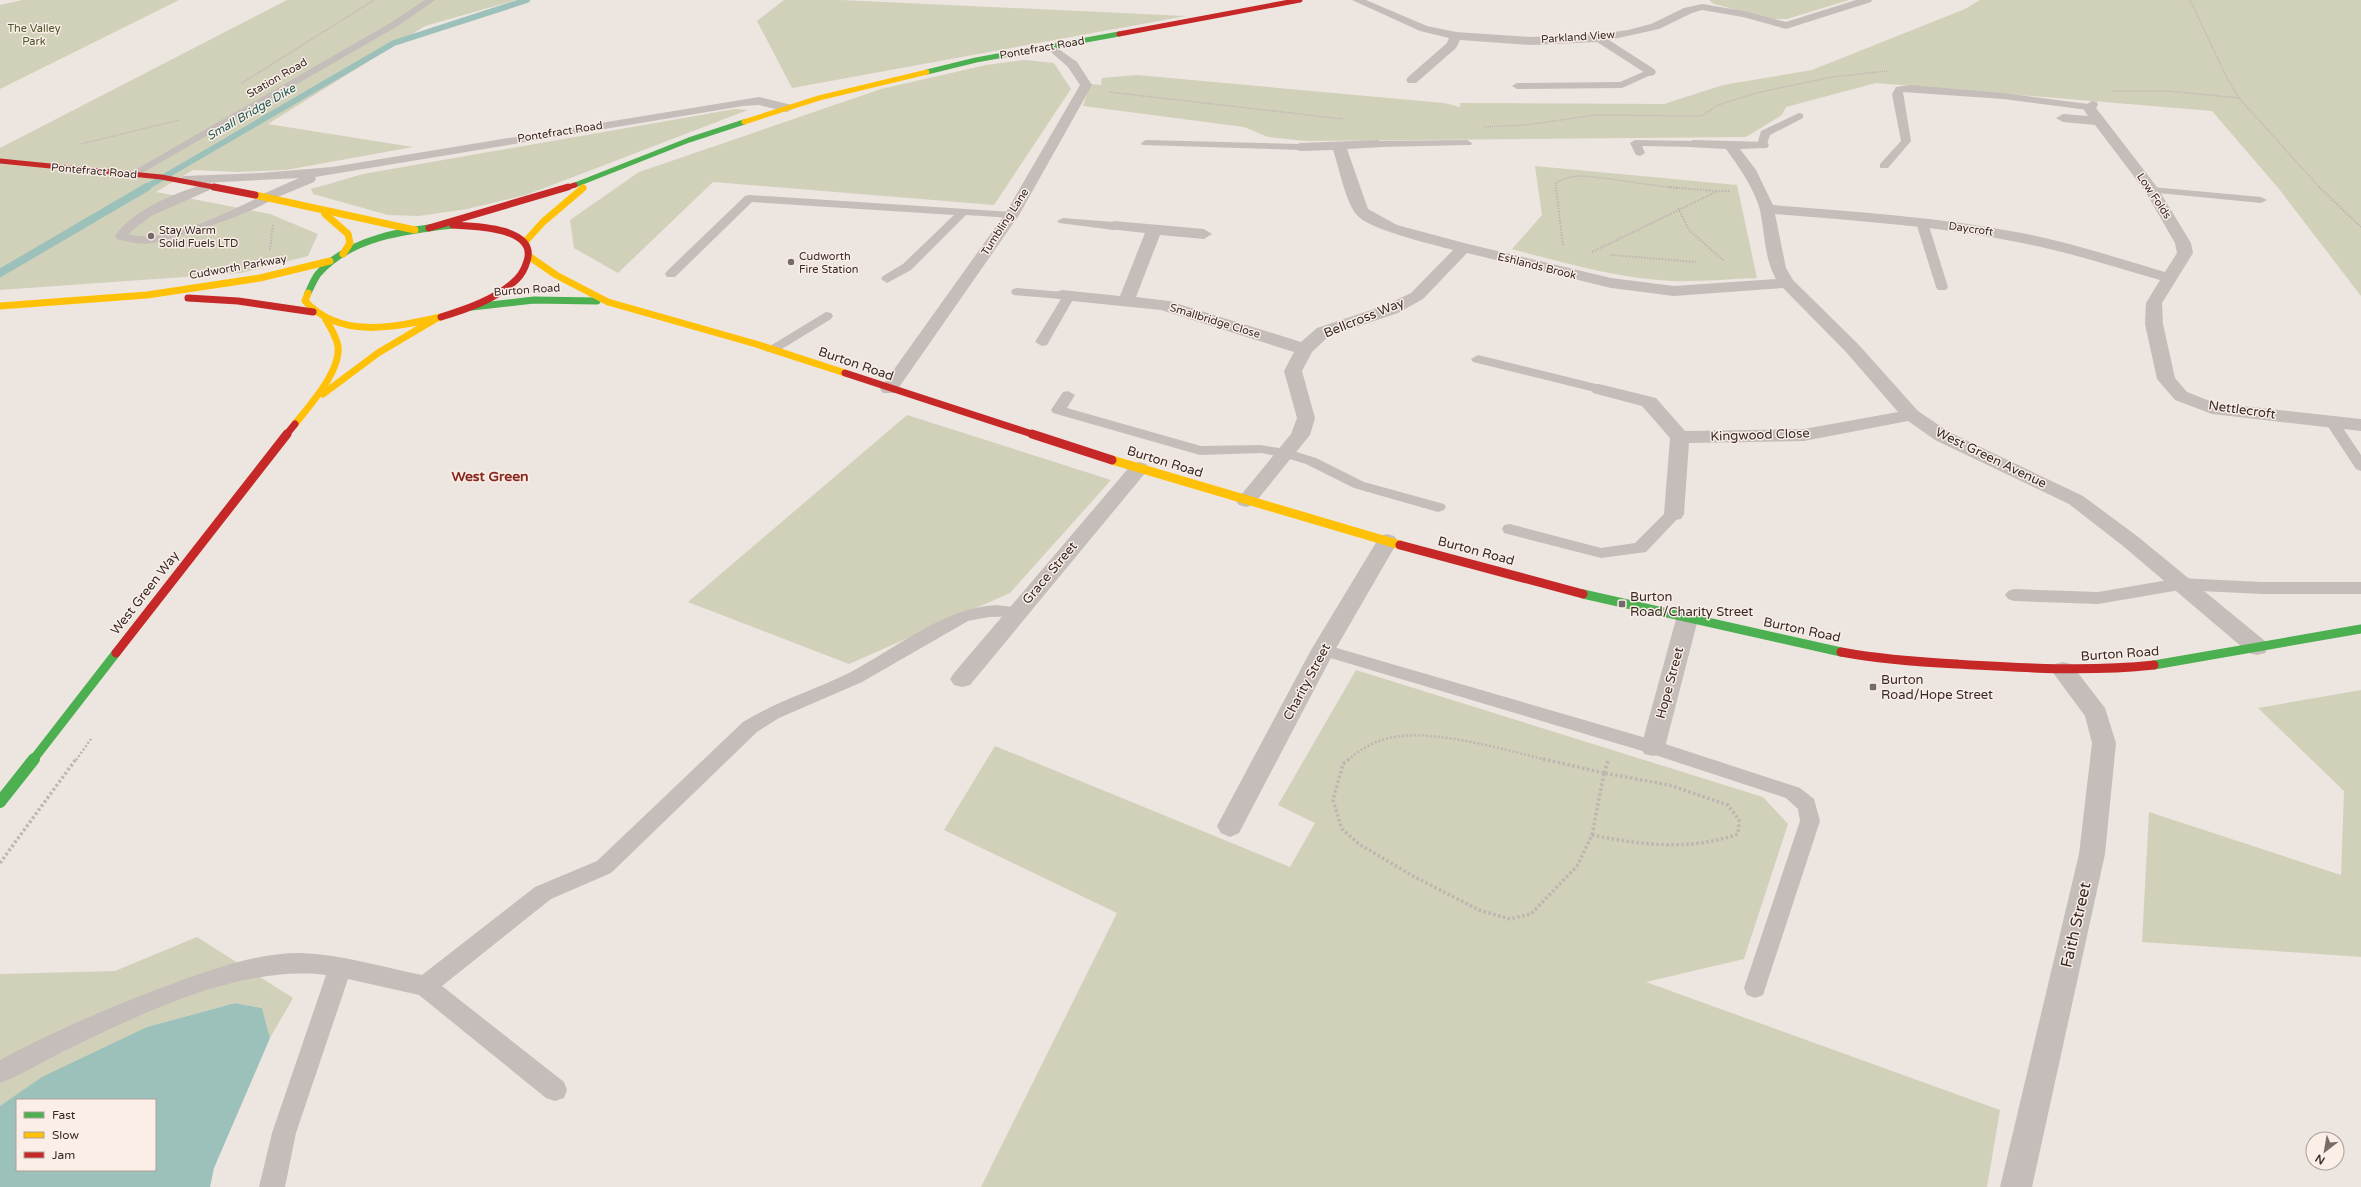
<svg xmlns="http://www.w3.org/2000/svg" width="2361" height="1187" font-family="'Varela Round',sans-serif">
  <rect width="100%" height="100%" fill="#ede5e0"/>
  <g fill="#d1d1ba">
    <path d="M 22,0 L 179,0 L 0,89 L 0,5 Z"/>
    <path d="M 287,0 L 516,0 L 425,26 L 268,124 L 413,147 L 286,170 L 237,172 L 193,170 L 156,192 L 270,214 L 318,234 L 308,256 L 241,273 L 0,290 L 0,148 Z"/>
    <path d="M 784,0 L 841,0 L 1186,16 L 792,88 L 757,21 Z"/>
    <path d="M 1709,0 L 1849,0 L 1787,19 L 1772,19 L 1714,4 Z"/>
    <path d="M 1980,0 L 2361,0 L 2361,296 L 2279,189 L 2212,111 L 1876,83 L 1786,107 L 1782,115 L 1746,137 L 1306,141 L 1268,137 L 1244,127 L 1083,106 L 1090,84 L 1101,85 L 1102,78 L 1137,75 L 1444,103 L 1460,107 L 1460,103 L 1664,104 L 1723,85 L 1812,70 L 1965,9 Z"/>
    <path d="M 1024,60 L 1054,63 L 1071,89 L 994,205 L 713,182 L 618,273 L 574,248 L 570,220 L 639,172 L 881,89 L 986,65 Z"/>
    <path d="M 735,109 L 748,110 L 526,195 L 467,209 L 419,216 L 388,215 L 313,194 L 311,189 L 363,174 Z"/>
    <path d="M 1535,166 L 1737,185 L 1757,278 C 1729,279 1700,282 1671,281 C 1617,278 1564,263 1512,249 L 1542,215 Z"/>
    <path d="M 907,415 L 1111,480 L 1010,593 L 849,664 L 688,602 Z"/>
    <path d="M 1356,670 L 1763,797 L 1788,824 L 1744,959 L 1646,982 L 2000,1110 L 1987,1187 L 981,1187 L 1117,913 L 944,830 L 995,746 L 1290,867 L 1315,823 L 1278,805 Z"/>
    <path d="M 2361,690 L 2361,957 L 2142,942 L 2149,812 L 2341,875 L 2344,791 L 2258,708 Z"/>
    <path d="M 197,937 L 293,998 L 270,1038 L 262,1008 L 235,1003 L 147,1027 L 0,1106 L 0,974 L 115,971 Z"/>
  </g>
  <path fill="#9cc0ba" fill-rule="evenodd" d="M 235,1003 L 262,1008 L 270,1038 L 214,1168 L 210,1187 L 0,1187 L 0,1106 L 42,1077 L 147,1027 ZM 17,1100 L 155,1100 L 155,1170 L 17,1170 Z"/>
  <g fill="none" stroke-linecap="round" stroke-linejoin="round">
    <path stroke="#9cc0ba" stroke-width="6" d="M 145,188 L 394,43 L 527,0"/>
    <path stroke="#9cc0ba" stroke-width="8" d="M 0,273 L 147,187"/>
    <g stroke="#beb5b1" stroke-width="1.5" stroke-dasharray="1 1" stroke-linecap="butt">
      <path d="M 2190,0 L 2228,80 L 2239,98 L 2320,188"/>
      <path d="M 242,83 L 374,0"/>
      <path d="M 2112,91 L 2168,91 L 2239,98"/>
      <path d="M 1109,92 L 1343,119"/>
      <path d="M 1484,127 L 1525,125 L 1596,115 L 1702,116 L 1718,105 L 1756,93 L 1832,77 L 1887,71"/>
      <path d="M 81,144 L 179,120"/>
      <path d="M 1556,188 L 1556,183 C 1563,178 1574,176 1582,176 C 1614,178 1648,186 1680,188"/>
    </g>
    <g stroke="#beb5b1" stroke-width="2" stroke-dasharray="1.5 1.5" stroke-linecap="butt">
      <path d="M 1556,187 L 1563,246"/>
      <path d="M 1667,187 L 1717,191"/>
      <path d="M 2319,187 L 2361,227"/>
      <path d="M 1678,208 L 1689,230 L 1724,261"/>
      <path d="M 270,250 L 273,224"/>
      <path d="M 1592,252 L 1718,191 L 1730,191"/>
      <path d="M 1611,255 L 1696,262"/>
    </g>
    <g stroke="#beb5b1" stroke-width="2.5" stroke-dasharray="2 2" stroke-linecap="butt">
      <path d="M 76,760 L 91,739"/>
      <path d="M 1348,760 C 1357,752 1368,745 1379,741 C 1421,724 1504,750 1547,760"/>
    </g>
    <g stroke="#beb5b1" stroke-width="3.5" stroke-dasharray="2.5 2.5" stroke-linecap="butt">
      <path d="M 1349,759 L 1343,764 L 1333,800 L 1342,829 L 1359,844 L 1413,876 L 1479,910 L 1510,919 L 1531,914 L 1577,866 L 1592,835"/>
      <path d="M 1543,759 L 1604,773"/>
      <path d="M 1604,773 L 1608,761"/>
      <path d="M 1592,835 C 1641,845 1690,851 1738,834 L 1739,820 L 1728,805 L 1669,785 L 1604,773"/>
      <path d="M 1592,835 L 1604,773"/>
      <path d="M 0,863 L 76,759"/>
    </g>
    <g fill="#c5bdb9" fill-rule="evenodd">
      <path d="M 425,0 L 435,0 L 398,26 L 137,176 L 133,177 L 128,174 L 392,22 Z"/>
      <path d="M 1650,69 L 1655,72 L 1653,74 L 1622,88 L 1517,89 L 1512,86 L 1517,83 L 1620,82 Z"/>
      <path d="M 1910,85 L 2003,93 L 2088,104 L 2093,107 L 2088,110 L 2003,99 L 1903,92 L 1911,141 L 1888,168 L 1880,168 L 1880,164 L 1901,141 L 1892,94 L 1896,87 Z"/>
      <path d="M 1799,113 L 1803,114 L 1803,118 L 1770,135 L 1766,147 L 1758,147 L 1757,145 L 1761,131 Z"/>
      <path d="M 1146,140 L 1300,144 L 1305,147 L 1300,150 L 1142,145 L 1141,143 Z"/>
      <path d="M 1467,140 L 1472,143 L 1471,145 L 1378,147 L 1373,144 L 1378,141 Z"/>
      <path d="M 1635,140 L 1693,141 L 1698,144 L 1693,147 L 1642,146 L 1645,153 L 1640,156 L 1636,155 L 1630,143 Z"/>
      <path d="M 210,183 L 214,184 L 214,188 L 151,216 L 128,234 C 166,245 229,211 264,195 L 268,194 L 274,197 C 264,210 172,240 153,243 C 140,245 129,242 117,239 L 115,236 C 132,210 180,190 210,183 Z"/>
      <path d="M 2152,187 L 2261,197 L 2267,200 L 2261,203 L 2148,192 L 2146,190 Z"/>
      <path d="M 749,195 L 1012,212 L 1018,215 L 1012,218 L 966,215 L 911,270 L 887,283 L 881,279 L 883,276 L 903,264 L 954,215 L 752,202 L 675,277 L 667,277 L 665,274 L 667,271 L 745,196 Z"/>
      <path d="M 1063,218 L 1114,222 L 1120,226 L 1114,230 L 1059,223 L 1057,221 Z"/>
      <path d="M 1922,219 L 1928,223 L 1948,287 L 1946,290 L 1938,290 L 1936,287 L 1916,223 Z"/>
      <path d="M 1017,288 L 1074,293 L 1075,296 L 1047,345 L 1042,346 L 1035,342 L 1061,299 L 1013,295 L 1011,292 L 1013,289 Z"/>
      <path d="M 826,312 L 831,313 L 833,316 L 831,319 L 777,352 L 767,352 L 765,349 Z"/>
      <path d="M 1478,355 L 1604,386 L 1606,389 L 1599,393 L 1473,362 L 1471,359 Z"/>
      <path d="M 1068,391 L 1075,395 L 1067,408 L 1201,446 L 1261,445 L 1290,450 L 1316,458 L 1364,482 L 1444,504 L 1446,507 L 1444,510 L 1438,512 L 1354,488 L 1306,464 L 1283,457 L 1261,453 L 1200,455 L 1053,413 L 1051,410 L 1063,392 Z"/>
      <path d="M 2332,418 L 2337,419 L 2361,455 L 2361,471 L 2356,469 L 2325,422 Z"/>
      <path d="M 1674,509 L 1680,510 L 1682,514 L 1646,552 L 1601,558 L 1504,533 L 1502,529 L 1504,525 L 1510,524 L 1601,548 L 1635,543 L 1668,510 Z"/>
      <path d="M 2180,578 L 2262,582 L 2361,582 L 2361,594 L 2262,594 L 2180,590 L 2098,604 L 2014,601 L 2008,599 L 2005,595 L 2008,591 L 2014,589 L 2098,592 Z"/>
      <path d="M 996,605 L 1023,608 L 1026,612 L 1023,616 L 989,617 L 968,621 L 862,682 L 779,718 L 757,732 L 611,873 L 551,899 L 442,986 L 564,1082 L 567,1090 L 564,1098 L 555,1101 L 546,1098 L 419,995 L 348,979 L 296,1133 L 285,1187 L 259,1187 L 272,1133 L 326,975 C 241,964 138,1015 62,1052 C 42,1062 22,1075 0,1083 L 0,1060 L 15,1052 C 70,1024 126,1000 185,979 C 222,966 260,953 300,953 C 341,954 381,967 422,975 L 535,887 L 597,861 L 743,722 C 777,701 815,690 851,672 C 896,648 944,608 996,605 Z"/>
      <path d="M 1323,644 L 1653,740 L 1800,788 L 1814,799 L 1820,821 L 1763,995 L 1755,998 L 1747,995 L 1744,988 L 1800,821 L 1798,809 L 1786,798 L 1649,753 L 1317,654 L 1314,650 L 1317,646 Z"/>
    </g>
    <g fill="#c5bdb9" fill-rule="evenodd">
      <path d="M 1352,0 L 1366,0 L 1427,26 L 1456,32 L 1531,37 L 1599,34 L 1628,30 L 1651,24 L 1684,8 L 1702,4 L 1744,11 L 1786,22 L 1856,0 L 1872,0 L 1871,2 L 1786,29 L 1743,17 L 1702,10 L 1692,13 L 1659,29 L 1609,40 L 1654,69 L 1656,72 L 1654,75 L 1650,76 L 1597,42 L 1531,45 L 1460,40 L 1456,48 L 1416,83 L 1408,83 L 1406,80 L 1408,77 L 1447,43 L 1449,38 L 1420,31 Z"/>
      <path d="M 1057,48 L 1077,62 L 1092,85 L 1019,215 L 895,393 L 883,393 L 880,389 L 1005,214 L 1080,85 L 1068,67 L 1051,52 Z"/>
      <path d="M 759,97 L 792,105 L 794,108 L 787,112 L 759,105 L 743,106 L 315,177 L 316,179 L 314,182 L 268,201 L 261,197 L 263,194 L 299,178 L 184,184 L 177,180 L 184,176 L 261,173 L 332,167 Z"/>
      <path d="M 2092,101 L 2097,102 L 2098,105 L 2096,108 L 2157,187 L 2191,243 L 2193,253 L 2162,303 L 2163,324 L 2175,378 L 2187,392 L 2215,403 L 2361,419 L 2361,431 L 2212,414 L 2175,400 L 2157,379 L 2145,324 L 2146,303 L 2160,280 C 2114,267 2069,252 2022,243 C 1941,226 1858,221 1775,214 L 1786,268 L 1793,280 L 1858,344 L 1918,411 L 1949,432 L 2083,496 L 2137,536 L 2265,641 L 2268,647 L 2265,653 L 2257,655 L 2249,653 L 2123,546 L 2069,504 L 1935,440 L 1908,421 L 1804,441 L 1689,443 L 1684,514 L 1681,519 L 1674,520 L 1667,519 L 1664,514 L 1670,438 L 1642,406 L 1593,393 L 1590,389 L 1593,385 L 1599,384 L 1656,398 L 1685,431 L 1804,429 L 1898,412 L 1846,352 L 1783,288 L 1674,296 L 1611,288 L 1467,253 L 1423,299 L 1398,313 L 1329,336 L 1312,352 L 1302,371 L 1315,418 L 1310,435 L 1253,505 L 1246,507 L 1239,505 L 1236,501 L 1291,434 L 1297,418 L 1284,371 L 1294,352 L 1161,310 L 1062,300 L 1056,298 L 1054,295 L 1056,292 L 1062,290 L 1120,296 L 1145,233 L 1109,229 L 1106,226 L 1109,223 L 1114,221 L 1204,229 L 1212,234 L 1204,239 L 1160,235 L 1136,297 L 1169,301 L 1301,342 L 1317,328 L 1386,305 L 1411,293 L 1453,250 C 1432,244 1368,230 1356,214 C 1345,200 1339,167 1333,150 L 1300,151 L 1293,147 L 1300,143 L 1378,140 L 1385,144 L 1383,147 L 1347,149 L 1368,209 L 1397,225 L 1468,244 L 1611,278 L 1674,286 L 1776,279 C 1764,258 1765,233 1760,210 C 1754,188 1739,167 1726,149 L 1688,147 L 1686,144 L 1693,140 L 1767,142 L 1769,145 L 1767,148 L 1740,149 L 1756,170 L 1773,205 C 1856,212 1940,217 2022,233 C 2071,243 2118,258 2165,272 L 2177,253 L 2175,243 L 2145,191 L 2095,125 L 2063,122 L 2056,118 L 2063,114 L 2088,116 L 2082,107 Z"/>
      <path d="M 1139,462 L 1146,464 L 1149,468 L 1146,472 L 970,685 L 962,687 L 954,685 L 950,679 L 954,673 L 1132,464 Z"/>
      <path d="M 1387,534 L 1394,536 L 1398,541 L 1335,650 L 1239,833 L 1230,837 L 1221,833 L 1217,826 L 1311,650 L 1380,536 Z"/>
      <path d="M 1687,611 L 1695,614 L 1698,619 L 1665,747 L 1662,754 L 1653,756 L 1644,754 L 1641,747 L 1676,619 L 1679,614 Z"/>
      <path d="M 2063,662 L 2071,664 L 2105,708 L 2116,743 L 2105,854 L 2032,1187 L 2000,1187 L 2079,854 L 2092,743 L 2085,716 L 2051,670 L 2055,664 Z"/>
    </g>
    <g stroke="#4caf50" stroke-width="5">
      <path d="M 927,72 L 976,60 L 1119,34"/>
      <path d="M 575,185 L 689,140 L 744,122"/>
    </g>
    <g stroke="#4caf50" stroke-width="7">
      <path d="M 308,293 C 311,287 314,279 318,274 C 350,237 407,230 453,225"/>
      <path d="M 472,307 L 534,300 L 597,301"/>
    </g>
    <g stroke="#4caf50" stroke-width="9">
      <path d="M 1583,594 L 1841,652"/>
      <path d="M 2154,665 L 2361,629"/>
      <path d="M 33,760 L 116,653"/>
    </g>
    <path stroke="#4caf50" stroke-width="12" d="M 0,802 L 34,759"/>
    <path stroke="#ffc107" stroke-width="5" d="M 744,122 L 819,98 L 927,72"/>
    <g stroke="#ffc107" stroke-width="7">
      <path d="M 255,195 L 415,230"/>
      <path d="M 325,214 L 348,234 L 350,243 L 343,254"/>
      <path d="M 524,243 L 543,222 L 583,188"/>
      <path d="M 530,257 L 556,275 L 608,302 L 756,344 L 845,373"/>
      <path d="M 308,293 L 305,301 C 341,340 395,327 441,317"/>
      <path d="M 0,306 L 147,295 L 260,278 L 330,261"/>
      <path d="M 323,394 L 378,353 L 437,318"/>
      <path d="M 295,424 C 310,405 341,371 338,346 C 336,336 331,328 326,320"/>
    </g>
    <path stroke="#ffc107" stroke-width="9" d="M 1112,460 L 1400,545"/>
    <g stroke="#c62828" stroke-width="5">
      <path d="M 1119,34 L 1300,0"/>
      <path d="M 0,161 L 161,177 L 219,188"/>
      <path d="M 565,188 L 575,185"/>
    </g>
    <g stroke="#c62828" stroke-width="7">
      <path d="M 214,187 L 255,195"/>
      <path d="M 429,228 L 568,187"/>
      <path d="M 188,298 L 238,301 L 313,312"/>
      <path d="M 441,317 C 467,309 497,299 517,279 C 522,274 525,268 527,261 C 538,227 473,226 453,225"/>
      <path d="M 845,373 L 1035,435"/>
      <path d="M 286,435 L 295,424"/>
    </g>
    <g stroke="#c62828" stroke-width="9">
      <path d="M 1032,434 L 1112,460"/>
      <path d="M 1400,545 L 1583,594"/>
      <path d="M 1841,652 C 1879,659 1917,662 1956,664 C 2023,668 2088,672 2154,665"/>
      <path d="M 116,653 L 287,434"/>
    </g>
  </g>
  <g fill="#766b68" stroke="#faeee7" stroke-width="1.5">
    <circle cx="151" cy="236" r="4"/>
    <circle cx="791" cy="262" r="4"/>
    <rect x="1618" y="600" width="8" height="8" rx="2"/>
    <rect x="1869" y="683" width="8" height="8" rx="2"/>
  </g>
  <g text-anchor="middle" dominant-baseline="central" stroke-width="3" stroke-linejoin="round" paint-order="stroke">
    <g font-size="11" fill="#4c552b" stroke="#faeee7">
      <text x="34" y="28">The Valley<tspan x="34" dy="13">Park</tspan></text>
    </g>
    <g font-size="11" fill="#362a27" stroke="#faeee7">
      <text transform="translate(1578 37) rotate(-4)">Parkland View</text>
      <text transform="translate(1042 48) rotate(-10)">Pontefract Road</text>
      <text transform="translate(277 78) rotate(-30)">Station Road</text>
      <text transform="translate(560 132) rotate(-9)">Pontefract Road</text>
      <text transform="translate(94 171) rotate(5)">Pontefract Road</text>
      <text transform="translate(2154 196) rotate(56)">Low Folds</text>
      <text transform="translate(1005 222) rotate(-57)">Tumbling Lane</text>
      <text transform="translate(1971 229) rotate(8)">Daycroft</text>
      <text transform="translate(1537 266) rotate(14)">Eshlands Brook</text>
      <text transform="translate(238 267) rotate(-10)">Cudworth Parkway</text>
      <text transform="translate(527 290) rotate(-4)">Burton Road</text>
      <text transform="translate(1215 321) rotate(17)">Smallbridge Close</text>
    </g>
    <g font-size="11" fill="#362a27" stroke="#faeee7" text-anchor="start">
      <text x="159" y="230">Stay Warm<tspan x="159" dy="13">Solid Fuels LTD</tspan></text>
      <text x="799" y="256">Cudworth<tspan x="799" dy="13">Fire Station</tspan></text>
    </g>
    <g font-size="12" font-style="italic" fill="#1c5954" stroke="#faeee7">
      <text transform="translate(251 112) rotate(-30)">Small Bridge Dike</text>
    </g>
    <g font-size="13" fill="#362a27" stroke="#faeee7">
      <text transform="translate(1364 318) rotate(-22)">Bellcross Way</text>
      <text transform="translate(856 364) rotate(19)">Burton Road</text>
      <text transform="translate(2242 410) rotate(8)">Nettlecroft</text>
      <text transform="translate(1760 435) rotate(-2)">Kingwood Close</text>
      <text transform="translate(1991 458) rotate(26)">West Green Avenue</text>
      <text transform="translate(1165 462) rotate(17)">Burton Road</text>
      <text transform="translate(1476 551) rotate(15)">Burton Road</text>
      <text transform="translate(1050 573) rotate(-50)">Grace Street</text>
      <text transform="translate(145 593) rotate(-52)">West Green Way</text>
      <text transform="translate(1802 630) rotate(12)">Burton Road</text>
      <text transform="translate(2120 654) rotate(-4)">Burton Road</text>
      <text transform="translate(1307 682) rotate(-62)">Charity Street</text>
      <text transform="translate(1670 683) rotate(-75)">Hope Street</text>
    </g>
    <g font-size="13" fill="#362a27" stroke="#faeee7" text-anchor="start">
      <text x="1630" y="597">Burton<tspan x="1630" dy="15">Road/Charity Street</tspan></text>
      <text x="1881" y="680">Burton<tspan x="1881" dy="15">Road/Hope Street</tspan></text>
    </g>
    <g font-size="14" font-weight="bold" fill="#87291f" stroke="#faeee7">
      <text x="490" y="476">West Green</text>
    </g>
    <g font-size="16" fill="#362a27" stroke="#faeee7">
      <text transform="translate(2076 925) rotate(-77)">Faith Street</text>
    </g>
  </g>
  <rect x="16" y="1099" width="140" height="72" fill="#faeee7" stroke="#aca09a"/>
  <rect x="24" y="1112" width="20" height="6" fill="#4caf50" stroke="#aca09a"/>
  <text x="52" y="1119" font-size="12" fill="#362a27">Fast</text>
  <rect x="24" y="1132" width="20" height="6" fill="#ffc107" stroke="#aca09a"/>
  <text x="52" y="1139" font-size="12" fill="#362a27">Slow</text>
  <rect x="24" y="1152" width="20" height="6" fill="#c62828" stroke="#aca09a"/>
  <text x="52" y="1159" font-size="12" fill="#362a27">Jam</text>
  <g transform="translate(2325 1151) rotate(211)"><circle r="19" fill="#faeee7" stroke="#aca09a"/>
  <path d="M0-3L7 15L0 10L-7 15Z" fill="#766b68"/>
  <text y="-6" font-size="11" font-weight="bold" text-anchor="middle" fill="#362a27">N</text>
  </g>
</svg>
